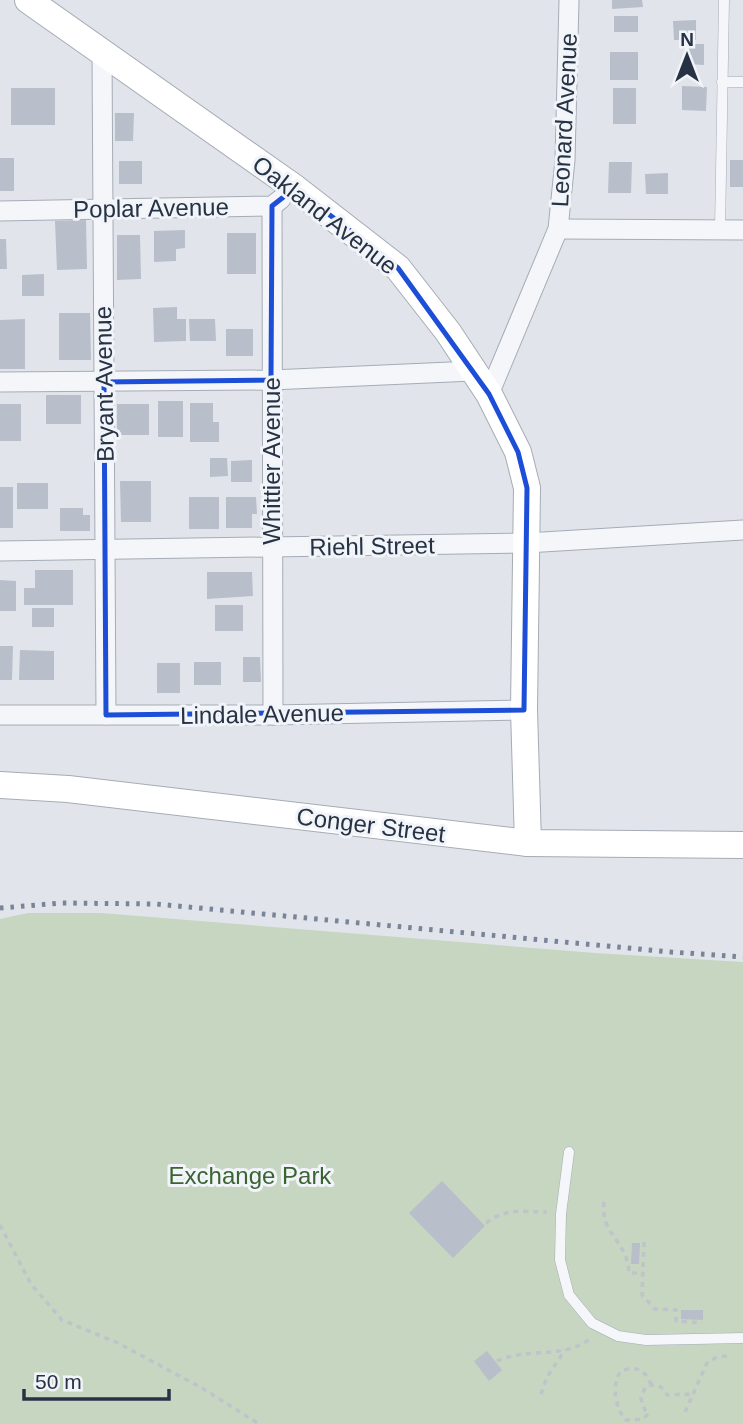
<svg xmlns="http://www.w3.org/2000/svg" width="743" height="1424" font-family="Helvetica,sans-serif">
  <rect width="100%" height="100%" fill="#e1e5eb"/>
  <path fill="#c6d6c1" d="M 28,913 L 101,913 L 595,953 L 743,962 L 743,1424 L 0,1424 L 0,919 Z"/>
  <g fill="#b8beca">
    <path d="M 612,0 L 642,0 L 643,7 L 612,9 Z"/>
    <rect x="614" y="16" width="24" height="16"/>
    <path d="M 696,20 L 696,40 L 674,40 L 673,21 Z"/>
    <path d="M 687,44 L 704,44 L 704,65 L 687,64 Z"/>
    <rect x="610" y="52" width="28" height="28"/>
    <path d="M 682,86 L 707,87 L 706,111 L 682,110 Z"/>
    <rect x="11" y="88" width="44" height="37"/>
    <rect x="613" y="88" width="23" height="36"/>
    <path d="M 115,113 L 134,113 L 133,141 L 115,141 Z"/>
    <rect x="0" y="158" width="14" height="33"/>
    <rect x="730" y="160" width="13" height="27"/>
    <rect x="119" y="161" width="23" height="23"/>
    <path d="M 609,162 L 632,162 L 631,193 L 608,193 Z"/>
    <path d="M 668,173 L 668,194 L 646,194 L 645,174 Z"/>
    <path d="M 86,220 L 87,269 L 57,270 L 55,221 Z"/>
    <path d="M 185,230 L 185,248 L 176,249 L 176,261 L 154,262 L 154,231 Z"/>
    <rect x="227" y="233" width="29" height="41"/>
    <path d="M 117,235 L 140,235 L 141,279 L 117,280 Z"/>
    <path d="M 0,239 L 6,239 L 7,269 L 0,269 Z"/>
    <path d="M 44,274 L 44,296 L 22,296 L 22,275 Z"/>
    <path d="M 177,307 L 177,319 L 186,319 L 186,341 L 154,342 L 153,308 Z"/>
    <path d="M 59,313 L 90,313 L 91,360 L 59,360 Z"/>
    <path d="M 25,319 L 25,369 L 0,369 L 0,320 Z"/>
    <path d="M 189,319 L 215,319 L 216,341 L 190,341 Z"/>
    <rect x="226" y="329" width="27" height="27"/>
    <rect x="46" y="395" width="35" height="29"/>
    <rect x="158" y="401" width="25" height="36"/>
    <path d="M 190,403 L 213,403 L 213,422 L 219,422 L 219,442 L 190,442 Z"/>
    <rect x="0" y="404" width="21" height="37"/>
    <rect x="117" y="404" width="32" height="31"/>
    <path d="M 210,458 L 227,458 L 228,476 L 210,477 Z"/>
    <path d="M 252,460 L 252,482 L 231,482 L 231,461 Z"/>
    <path d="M 120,481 L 151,481 L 151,522 L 121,522 Z"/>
    <rect x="17" y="483" width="31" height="26"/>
    <rect x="0" y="487" width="13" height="41"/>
    <rect x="189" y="497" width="30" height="32"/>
    <path d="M 226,497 L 256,497 L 257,514 L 252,514 L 252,528 L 226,528 Z"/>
    <path d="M 60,508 L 83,508 L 83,515 L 90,515 L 90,531 L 60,531 Z"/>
    <path d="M 35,570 L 73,570 L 73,605 L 24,605 L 24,588 L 35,588 Z"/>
    <path d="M 207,572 L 252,572 L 253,596 L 207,599 Z"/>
    <path d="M 0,580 L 16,581 L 16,611 L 0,611 Z"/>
    <rect x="215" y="605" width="28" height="26"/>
    <rect x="32" y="608" width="22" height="19"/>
    <path d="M 0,646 L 13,646 L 12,680 L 0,680 Z"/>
    <path d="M 20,650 L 54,651 L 54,680 L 19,680 Z"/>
    <path d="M 243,657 L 260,657 L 261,682 L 243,682 Z"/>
    <rect x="194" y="662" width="27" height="23"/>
    <rect x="157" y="663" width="23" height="30"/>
    <path d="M 442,1181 L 485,1226 L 453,1258 L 409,1213 Z"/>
    <path d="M 632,1243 L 640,1243 L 639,1264 L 631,1264 Z"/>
    <path d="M 681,1310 L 703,1310 L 703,1320 L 681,1319 Z"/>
    <path d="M 487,1351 L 502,1370 L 489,1381 L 474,1361 Z"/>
  </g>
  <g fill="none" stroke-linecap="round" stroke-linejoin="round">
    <defs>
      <g id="lane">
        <path d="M 722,82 L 743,82"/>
        <path d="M 720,230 L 724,0"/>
        <path d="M 569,1152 L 561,1214 L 560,1260 L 569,1295 L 592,1323 L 618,1336 L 646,1340 L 743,1338"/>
      </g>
      <g id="street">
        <path d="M 102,53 L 106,715"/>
        <path d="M 272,206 L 273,715"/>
        <path d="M 0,211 L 272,206 L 281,199"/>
        <path d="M 558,229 L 743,230"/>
        <path d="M 0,382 L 271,380 L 473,371"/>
        <path d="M 489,394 L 558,229 L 565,160 L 569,0"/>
        <path d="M 0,551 L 526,543 L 743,530"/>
        <path d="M 0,715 L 273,715 L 524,710"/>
      </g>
      <g id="secondary">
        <path d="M 28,0 L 295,188 L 398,268 L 448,332 L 489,394 L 518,452 L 527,488 L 524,710 L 528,843"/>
        <path d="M 0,785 L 68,789 L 528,843 L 743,845"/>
      </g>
    </defs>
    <use href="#lane" stroke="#a5acb6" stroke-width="11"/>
    <use href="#street" stroke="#a5acb6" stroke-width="21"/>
    <use href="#secondary" stroke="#a5acb6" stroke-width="28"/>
    <g stroke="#bfc3ca" stroke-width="3.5" stroke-dasharray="5 5" stroke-linecap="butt">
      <path d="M 604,1202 C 600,1236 627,1238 629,1273 L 643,1273"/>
      <path d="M 486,1223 C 508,1207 521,1212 547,1212"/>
      <path d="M 0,1225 L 31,1284 L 62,1320 L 118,1343 L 202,1388 L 259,1424"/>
      <path d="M 644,1242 L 642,1295 L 655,1309 L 676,1310 L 676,1321 L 702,1323"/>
      <path d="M 497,1361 C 527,1347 566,1360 592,1337"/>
      <path d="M 651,1385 C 646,1369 635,1366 621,1371 C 611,1384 615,1409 626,1420 L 643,1419 L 649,1413 L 645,1410 L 641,1399 L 645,1387 C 655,1383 662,1385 667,1395 L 695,1394"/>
      <path d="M 541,1394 L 547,1377 L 565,1350"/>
      <path d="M 685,1412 L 707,1363 L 715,1358 L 730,1355"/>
    </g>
    <use href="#lane" stroke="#f5f6f9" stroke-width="10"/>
    <use href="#street" stroke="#f5f6f9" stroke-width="19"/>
    <use href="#secondary" stroke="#fff" stroke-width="26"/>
    <path stroke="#798497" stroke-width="5" stroke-dasharray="3.5 7" stroke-linecap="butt" d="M 0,908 L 62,903 L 156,904 L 671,952 L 743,957"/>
  </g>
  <path fill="none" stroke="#1d4ed8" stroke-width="5" stroke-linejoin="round" d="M 295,188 L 398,268 L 489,394 L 518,452 L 527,488 L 524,710 L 106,715 L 104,382 L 271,380 L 272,206 Z"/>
  <g text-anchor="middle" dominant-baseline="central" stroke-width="6" stroke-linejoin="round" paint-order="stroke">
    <g font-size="24" fill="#273245" stroke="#f1f4f8">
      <text transform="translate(564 120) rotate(-87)">Leonard Avenue</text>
      <text transform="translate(151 208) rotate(-1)">Poplar Avenue</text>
      <text transform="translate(325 215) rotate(38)">Oakland Avenue</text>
      <text transform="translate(104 384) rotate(-91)">Bryant Avenue</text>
      <text transform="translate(271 461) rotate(-90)">Whittier Avenue</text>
      <text transform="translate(372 546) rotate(-1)">Riehl Street</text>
      <text transform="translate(262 714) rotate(-1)">Lindale Avenue</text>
      <text transform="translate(371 825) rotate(7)">Conger Street</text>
    </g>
    <g font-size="24" fill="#3c6333" stroke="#f1f4f8">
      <text x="250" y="1175">Exchange Park</text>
    </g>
  </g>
  <g transform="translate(687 56)" stroke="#f1f4f8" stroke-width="5" paint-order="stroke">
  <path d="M0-5L12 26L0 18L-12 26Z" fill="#273245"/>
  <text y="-10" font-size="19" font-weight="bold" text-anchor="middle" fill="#273245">N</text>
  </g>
  <path d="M24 1389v10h145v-10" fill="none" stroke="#273245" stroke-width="3.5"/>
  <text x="35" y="1389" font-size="21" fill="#273245" stroke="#f1f4f8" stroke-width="5" paint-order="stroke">50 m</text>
</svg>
